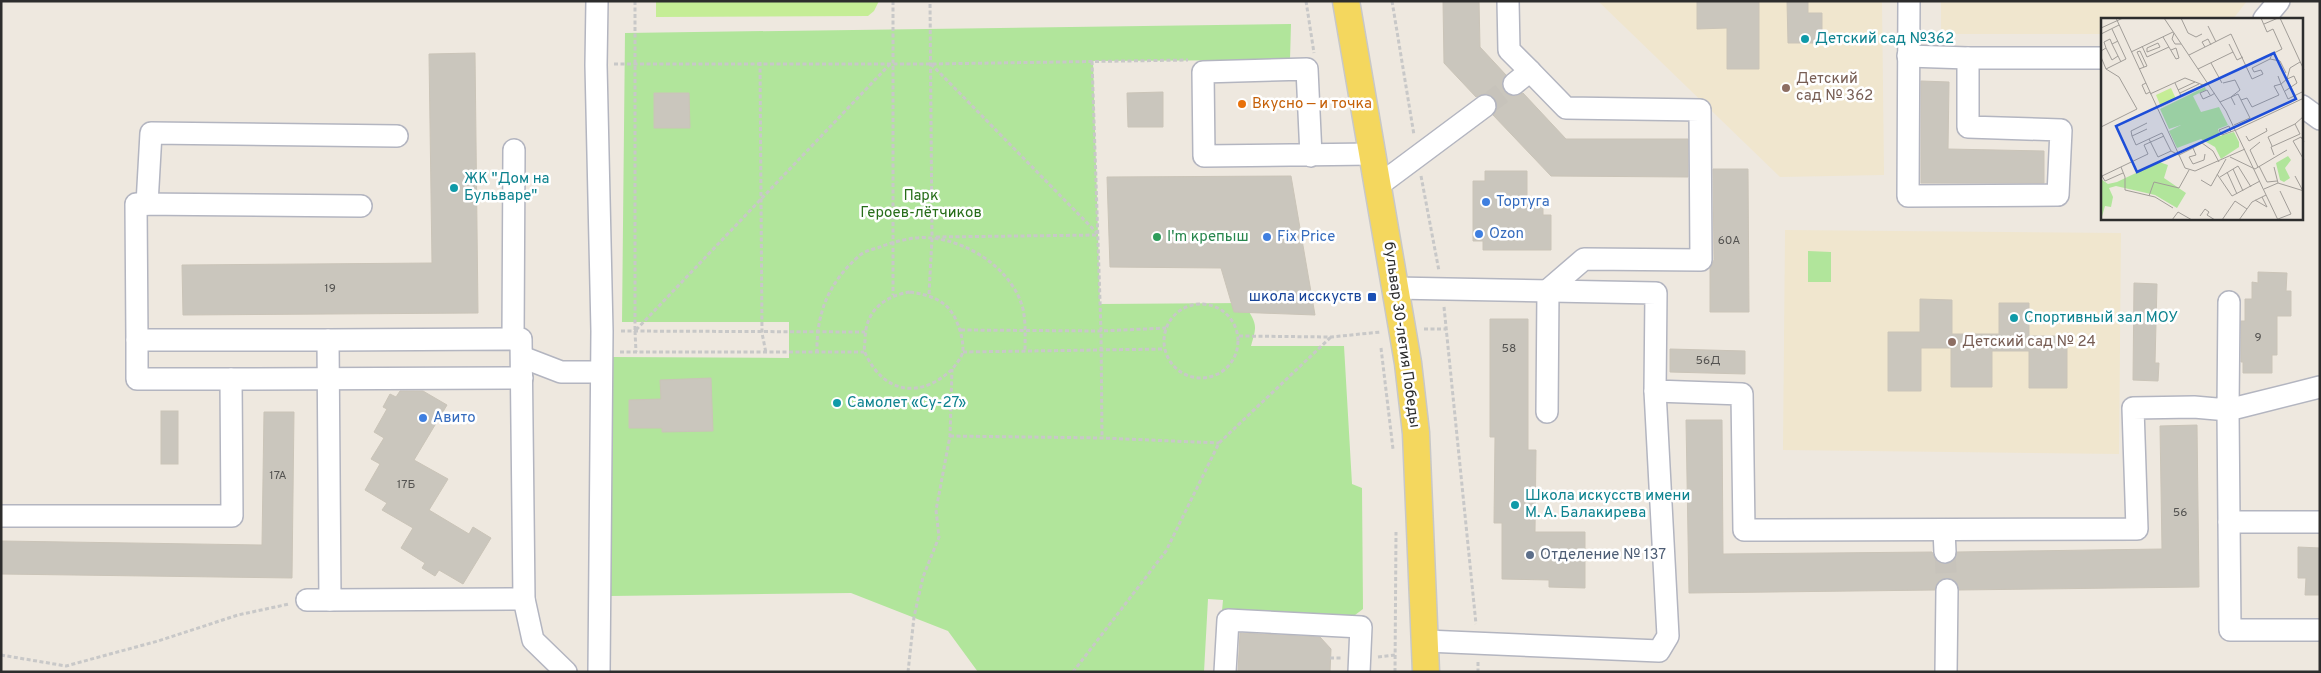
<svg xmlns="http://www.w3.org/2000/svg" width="2321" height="673" font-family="Overpass,sans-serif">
  <rect width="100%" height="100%" fill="#eee8df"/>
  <g fill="#f0e6ce">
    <path d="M 1598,1 L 1882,1 L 1884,175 L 1780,177 Z"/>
    <path d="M 1941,1 L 2247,1 L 2233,19 L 2102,19 L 2102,34 L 1941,34 Z"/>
    <path d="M 1785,230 L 2121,233 L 2119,454 L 1783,450 Z"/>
  </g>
  <g fill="#b1e59b">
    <path d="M 1291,24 L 1290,60 L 1093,61 L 1100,304 L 1244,303 C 1256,324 1258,323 1251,346 L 1344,346 L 1352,484 L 1362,488 L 1363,609 L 1355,615 L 1344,618 L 1222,611 L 1223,600 L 1208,599 L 1204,672 L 978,672 L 948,631 L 851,593 L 611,596 L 611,357 L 789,358 L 789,322 L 622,322 L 625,33 Z"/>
    <path d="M 1808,251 L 1831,252 L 1831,282 L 1808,282 Z"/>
  </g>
  <path fill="#c5ed96" d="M 656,1 L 879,1 L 874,11 L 868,16 L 656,17 Z"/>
  <g fill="#cac6bd" stroke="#cac4b8">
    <path d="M 1443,1 L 1479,1 L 1480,47 L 1506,75 L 1502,85 L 1504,91 L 1509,95 L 1515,96 L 1523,93 L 1566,139 L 1688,139 L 1688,177 L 1551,176 L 1493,115 L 1497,105 L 1495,98 L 1484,94 L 1476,97 L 1444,63 Z"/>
    <path d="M 1697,1 L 1759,1 L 1759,69 L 1727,69 L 1727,28 L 1697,29 Z"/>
    <path d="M 1787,1 L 1808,1 L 1808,13 L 1822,13 L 1822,43 L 1788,43 Z"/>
    <path d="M 475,53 L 478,313 L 183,315 L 182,265 L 432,263 L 429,54 Z"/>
    <path d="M 1921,81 L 1949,82 L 1948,149 L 2044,151 L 2044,183 L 1921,183 Z"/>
    <path d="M 1163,92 L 1163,127 L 1128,127 L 1127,93 Z"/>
    <path d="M 654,93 L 689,93 L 690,128 L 654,128 Z"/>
    <path d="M 1713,169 L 1748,169 L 1749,312 L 1710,312 L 1710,268 L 1714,260 Z"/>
    <path d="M 1485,171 L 1527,171 L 1527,200 L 1543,200 L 1543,215 L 1551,215 L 1551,250 L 1483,250 L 1483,241 L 1473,241 L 1473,181 L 1485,181 Z"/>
    <path d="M 1291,176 L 1315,315 L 1234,312 L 1221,268 L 1110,267 L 1107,177 Z"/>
    <path d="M 2258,272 L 2287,273 L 2286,291 L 2291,291 L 2291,316 L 2277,316 L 2277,355 L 2272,355 L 2272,373 L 2243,373 L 2243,362 L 2241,362 L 2241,321 L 2245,321 L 2245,299 L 2252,299 L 2252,282 L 2258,283 Z"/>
    <path d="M 2134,283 L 2157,284 L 2155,363 L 2159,363 L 2158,381 L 2133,380 Z"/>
    <path d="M 1920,299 L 1952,300 L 1952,334 L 1999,334 L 1999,303 L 2029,303 L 2029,336 L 2067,336 L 2067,388 L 2029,388 L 2029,351 L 1992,351 L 1992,387 L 1951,387 L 1951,348 L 1921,348 L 1921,391 L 1888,391 L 1888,332 L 1920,332 Z"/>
    <path d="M 1490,319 L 1528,319 L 1528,450 L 1536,450 L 1535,532 L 1585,532 L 1585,588 L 1549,587 L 1549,580 L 1502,579 L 1502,523 L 1494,523 L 1495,437 L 1490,437 Z"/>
    <path d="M 1670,349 L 1745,351 L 1745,374 L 1670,372 Z"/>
    <path d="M 711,378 L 713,431 L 662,432 L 662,428 L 629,428 L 629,400 L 661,399 L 660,380 Z"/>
    <path d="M 400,391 L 423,391 L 447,405 L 414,460 L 448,479 L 429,510 L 469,534 L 473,527 L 491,538 L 463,584 L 439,570 L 435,576 L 422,568 L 425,563 L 401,548 L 413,528 L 382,510 L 387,503 L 365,490 L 380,464 L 371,459 L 384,438 L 374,432 L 387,409 L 383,407 L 390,394 L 396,397 Z"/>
    <rect x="161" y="411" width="17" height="53"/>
    <path d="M 264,412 L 294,412 L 292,578 L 1,574 L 1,541 L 262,545 Z"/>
    <path d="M 1686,420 L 1722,420 L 1723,554 L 1932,552 L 1935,559 L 1945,564 L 1952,562 L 1957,552 L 2162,549 L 2160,426 L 2197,425 L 2199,587 L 1959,590 L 1954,580 L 1947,578 L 1937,583 L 1935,590 L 1689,593 Z"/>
    <path d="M 2298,547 L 2320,548 L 2320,595 L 2305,595 L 2306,578 L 2298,578 Z"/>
    <path d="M 1240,633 L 1320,637 L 1331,649 L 1330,672 L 1238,672 Z"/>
  </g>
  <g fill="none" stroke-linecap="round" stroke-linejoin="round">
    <g stroke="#c7c3bb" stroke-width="21" stroke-dasharray="21 11" stroke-linecap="butt">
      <path d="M 1485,106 L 1514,84"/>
      <path d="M 1945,552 L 1947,590"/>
    </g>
    <defs>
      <g id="minor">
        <path d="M 597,1 L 596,65 L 602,331 L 599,672"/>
        <path d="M 1508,1 L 1509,50 L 1530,71 L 1514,84"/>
        <path d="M 1909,1 L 1908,196 L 2058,195 L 2061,130 L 1968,127 L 1968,58"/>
        <path d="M 2264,19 L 2279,1"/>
        <path d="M 1908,56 L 1968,58 L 2102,58"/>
        <path d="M 1530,71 L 1566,108 L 1700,110 L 1701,260 L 1584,259 L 1548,290 L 1547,412"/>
        <path d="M 2302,106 L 2320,119"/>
        <path d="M 1311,156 L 1307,69 L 1203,72 L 1204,156 L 1373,154"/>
        <path d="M 1379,185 L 1485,106"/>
        <path d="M 147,204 L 151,133 L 397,136"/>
        <path d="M 361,206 L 136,204 L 137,340 L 328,340 L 330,600 L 524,599"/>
        <path d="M 1395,288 L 1656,293 L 1655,391 L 1742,394 L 1744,530 L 2137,529 L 2133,408 L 2194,407 L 2228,410 L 2229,302"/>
        <path d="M 513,339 L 514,150"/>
        <path d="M 137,340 L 137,379 L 231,379"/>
        <path d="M 328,340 L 521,339 L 524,599 L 533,640 L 566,672"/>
        <path d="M 522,357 L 561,372 L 601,372"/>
        <path d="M 2320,387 L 2228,410 L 2230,630 L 2320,630"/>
        <path d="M 1,516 L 232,516 L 231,379 L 522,378"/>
        <path d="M 2229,522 L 2320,522"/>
        <path d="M 1944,530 L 1945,552"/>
        <path d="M 307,600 L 330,600"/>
        <path d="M 1426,641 L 1659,651 L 1668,636 L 1655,391"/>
        <path d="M 1225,672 L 1228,620 L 1361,627 L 1359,672"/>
        <path d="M 1946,672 L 1947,590"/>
      </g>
      <path id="major" d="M 1346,1 L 1408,363 L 1416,433 L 1426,672"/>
    </defs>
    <use href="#minor" stroke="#b3b5c0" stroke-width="24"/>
    <use href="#major" stroke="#c8c8c8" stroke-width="29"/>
    <g stroke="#c8c8c8" stroke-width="3" stroke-dasharray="4 2.5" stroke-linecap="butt">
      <path d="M 635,1 L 635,331 L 891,63"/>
      <path d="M 893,1 L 893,295"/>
      <path d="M 1306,1 L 1314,53"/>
      <path d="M 1392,1 L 1414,135"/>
      <path d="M 1092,61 L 1101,331 L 1102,438"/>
      <path d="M 760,62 L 762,333 L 766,353"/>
      <path d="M 614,64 L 931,64 L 1188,60"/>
      <path d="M 931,64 L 1098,234"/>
      <path d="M 1421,176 L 1439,271"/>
      <path d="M 936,237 L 1097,235"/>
      <path d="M 910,292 C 930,295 947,300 956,320 C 960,329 963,339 963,350 C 963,356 954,368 949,372 C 918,399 884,392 866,355 C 863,350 865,345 865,340 C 865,311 884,296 910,292 Z"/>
      <path d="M 929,294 L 932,238 L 930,1"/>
      <circle cx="1201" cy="341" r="37"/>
      <path d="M 1444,307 L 1476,624"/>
      <path d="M 1424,329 L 1446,329"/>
      <path d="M 961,330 L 1101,331 L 1166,328"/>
      <path d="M 621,331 L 865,332"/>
      <path d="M 635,331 L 636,352"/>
      <path d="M 1239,336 L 1331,337 L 1381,332"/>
      <path d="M 1381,348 L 1393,449"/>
      <path d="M 620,352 L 864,352"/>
      <path d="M 963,352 L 1164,349"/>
      <path d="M 817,353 C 816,313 829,282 859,256 C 864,251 874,249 880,247 C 895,241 916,236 932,238 C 970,242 1013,270 1023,309 C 1026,323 1025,337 1025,351"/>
      <path d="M 950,436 L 1102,438 L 1219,443"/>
      <path d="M 1,655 L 66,666 L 158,641 L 238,615 L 289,604"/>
      <path d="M 1378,657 L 1395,655"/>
      <path d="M 1330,658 L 1342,658"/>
      <path d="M 1478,662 L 1478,672"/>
      <path d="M 908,672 L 914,617 L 923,577 L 939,537 L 936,510 L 950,436 L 952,369"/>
      <path d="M 1073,672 L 1166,551 L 1219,443 L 1331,337"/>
      <path d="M 1395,672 L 1396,532"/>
    </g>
    <use href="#minor" stroke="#fff" stroke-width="21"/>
    <use href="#major" stroke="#f4d75e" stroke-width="26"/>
  </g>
  <g fill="#0f9aa8" stroke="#fff" stroke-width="2">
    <circle cx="1805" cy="39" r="5"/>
    <circle cx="454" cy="188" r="5"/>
    <circle cx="2014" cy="318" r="5"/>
    <circle cx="837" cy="403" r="5"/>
    <circle cx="1515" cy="505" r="5"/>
  </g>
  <g fill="#8d6e63" stroke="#fff" stroke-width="2">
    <circle cx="1786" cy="88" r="5"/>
    <circle cx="1952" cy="342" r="5"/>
  </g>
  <circle fill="#e8710a" stroke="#fff" stroke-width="2" cx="1242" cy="104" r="5"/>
  <g fill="#3f7fe0" stroke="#fff" stroke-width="2">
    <circle cx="1486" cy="202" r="5"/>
    <circle cx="1479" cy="234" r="5"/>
    <circle cx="1267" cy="237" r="5"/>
    <circle cx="423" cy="418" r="5"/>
  </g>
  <circle fill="#2e9e5b" stroke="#fff" stroke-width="2" cx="1157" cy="237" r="5"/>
  <rect fill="#1a4fb4" stroke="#fff" stroke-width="2" x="1367" y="292" width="10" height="10" rx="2.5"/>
  <circle fill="#5c6f8a" stroke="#fff" stroke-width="2" cx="1530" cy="555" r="5"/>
  <g text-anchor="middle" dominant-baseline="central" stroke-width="5" stroke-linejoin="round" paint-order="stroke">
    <g font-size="12" fill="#545351">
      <text x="1729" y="241">60А</text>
      <text x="330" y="289">19</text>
      <text x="2258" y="338">9</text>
      <text x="1509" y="349">58</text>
      <text x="1708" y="361">56Д</text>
      <text x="278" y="476">17А</text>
      <text x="406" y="485">17Б</text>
      <text x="2180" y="513">56</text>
    </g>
    <g font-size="15" fill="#0d838f" stroke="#fff" text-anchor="start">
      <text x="1815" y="39">Детский сад №362</text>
      <text x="464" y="179">ЖК "Дом на<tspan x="464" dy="17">Бульваре"</tspan></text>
      <text x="2024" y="318">Спортивный зал МОУ</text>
      <text x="847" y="403">Самолет «Су-27»</text>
      <text x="1525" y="496">Школа искусств имени<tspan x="1525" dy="17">М. А. Балакирева</tspan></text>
    </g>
    <g font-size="15" fill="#785e54" stroke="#fff" text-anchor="start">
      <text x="1796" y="79">Детский<tspan x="1796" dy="17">сад № 362</tspan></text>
      <text x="1962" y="342">Детский сад № 24</text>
    </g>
    <g font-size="15" fill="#c56008" stroke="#fff" text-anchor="start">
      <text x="1252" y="104">Вкусно — и точка</text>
    </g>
    <g font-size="15" fill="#276d19" stroke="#fff">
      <text x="921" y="196">Парк<tspan x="921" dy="17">Героев-лётчиков</tspan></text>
    </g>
    <g font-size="15" fill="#366cbe" stroke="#fff" text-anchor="start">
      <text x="1496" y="202">Тортуга</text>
      <text x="1489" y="234">Ozon</text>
      <text x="1277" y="237">Fix Price</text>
      <text x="433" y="418">Авито</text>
    </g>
    <g font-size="15" fill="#27864d" stroke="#fff" text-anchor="start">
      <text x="1167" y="237">I'm крепыш</text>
    </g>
    <g font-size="15" fill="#164399" stroke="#fff" text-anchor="end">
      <text x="1362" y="297">школа исскуств</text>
    </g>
    <g font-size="15" fill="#2d2d2d" stroke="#fff">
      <text transform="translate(1401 335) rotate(82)">бульвар 30-летия Победы</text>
    </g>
    <g font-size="15" fill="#4e5e75" stroke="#fff" text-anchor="start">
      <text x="1540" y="555">Отделение № 137</text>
    </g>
  </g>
  <g transform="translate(2101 18)">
    <rect width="202" height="202" fill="#eee8df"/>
    <path d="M 104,69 L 105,72 L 92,78 L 100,94 L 118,89 L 127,107 L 117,111 L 119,118 L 133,114 L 138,124 L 138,129 L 120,141 L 114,129 L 100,121 L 76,130 L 68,113 L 80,107 L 68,111 L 59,91 ZM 187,138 L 190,142 L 184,150 L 189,160 L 183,164 L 179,162 L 175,145 ZM 58,144 L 67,147 L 63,160 L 85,175 L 76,190 L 54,177 L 15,168 L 8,170 L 12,179 L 10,189 L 4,188 L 0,202 L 0,161 L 7,166 L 16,164 Z" fill="#b1e59b"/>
    <path d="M 70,70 L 75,81 L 60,89 L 55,77 Z" fill="#c5ed96"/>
    <path fill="none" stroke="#a19d98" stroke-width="1" d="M 15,0 L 84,150 L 94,153 L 144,131M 63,0 L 125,93 L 177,202M 80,0 L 87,15 L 95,19 L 101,16M 179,0 L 203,52M 163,6 L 177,0M 107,8 L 115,24M 0,10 L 22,0M 73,15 L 71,21 L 74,26 L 80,26M 0,16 L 18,7M 62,19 L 75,41 L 78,40 L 75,30 L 70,32M 17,23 L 11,26 L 20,44M 57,25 L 59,29 L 46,34 L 46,30 ZM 128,26 L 136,42 L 142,39M 41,28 L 46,39 L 68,29M 104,29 L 101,24 L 107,21 L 110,27M 5,30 L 11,42 L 17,38M 0,33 L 5,30 L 3,24 L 9,21 L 11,26M 30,34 L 72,14M 36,34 L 39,33 L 46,48 L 38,51M 36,34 L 43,49M 88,37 L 130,16 L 151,61 L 162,56 L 160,52 L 153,54 L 151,50M 0,39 L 5,51 L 18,59 L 36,91 L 0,109M 169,41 L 179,43 L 185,55M 199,44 L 189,50 L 186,61 L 180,66 L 187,81 L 203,73M 110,45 L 121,65M 151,50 L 169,41 L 171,36 L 181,31 L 172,11 L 166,14 L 160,0M 5,51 L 25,41 L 11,11M 97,51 L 132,34M 45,65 L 41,67 L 45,76 L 49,74M 74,65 L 80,78 L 106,65M 122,65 L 134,62 L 139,72 L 130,79 L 134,87M 77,72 L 94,64M 184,73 L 196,65 L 193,58 L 186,61M 79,75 L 98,66M 49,76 L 84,60 L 102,67M 109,77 L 106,72 L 99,75 L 102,81 L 111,77 L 114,75M 119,84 L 137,76 L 140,82 L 146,80 L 151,89 L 178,77 L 173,68 L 180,66 L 177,58M 133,107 L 149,100 L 140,82M 46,111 L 31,118 L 35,127 L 48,121 L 57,139 L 70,133M 130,114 L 128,108 L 118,112 L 121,117 L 135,112 L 139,110 L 203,80M 31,118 L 30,113 L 46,105M 145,118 L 148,123 L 166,113 L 165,110M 48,121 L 61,115 L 70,133 L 78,137M 203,124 L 200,119 L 192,123 L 203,142M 171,128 L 167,119 L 194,106 L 203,98M 104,136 L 103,142 L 92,146 L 88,139 L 95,137 L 92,130 L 101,125 L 112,133 L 118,144M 78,137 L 92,130M 173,137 L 170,129 L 199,116 L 194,106M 129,139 L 154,151 L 186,132M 158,148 L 166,164 L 176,163M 20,149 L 24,159 L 24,172 L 54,179 L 72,190M 157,149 L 149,132 L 159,124M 173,149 L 177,165M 132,151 L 142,173M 126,154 L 136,176M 22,155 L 4,163 L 1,158 L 47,136 L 43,127 L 63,118M 116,156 L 131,178 L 159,163M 194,158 L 202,173M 119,159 L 137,148 L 150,169M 100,162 L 110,168 L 125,141M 163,171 L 177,165 L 203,173M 48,178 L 53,164 L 78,170 L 88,152M 154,182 L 166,189 L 161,179M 99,198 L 104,191 L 108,194 L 106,197 L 114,202M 177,201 L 190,196 L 179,173M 71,202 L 77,194 L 91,202M 121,202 L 134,183 L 146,191M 138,202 L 151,184 L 165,177"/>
    <path fill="#1d4ed8" fill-opacity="0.15" stroke="#1d4ed8" stroke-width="2.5" d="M 173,35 L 195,81 L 36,154 L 15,108 Z"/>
    <rect width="202" height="202" fill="none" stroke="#2d2d2d" stroke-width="2.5"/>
  </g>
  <rect width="2321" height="673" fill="none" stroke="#2d2d2d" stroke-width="5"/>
</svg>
